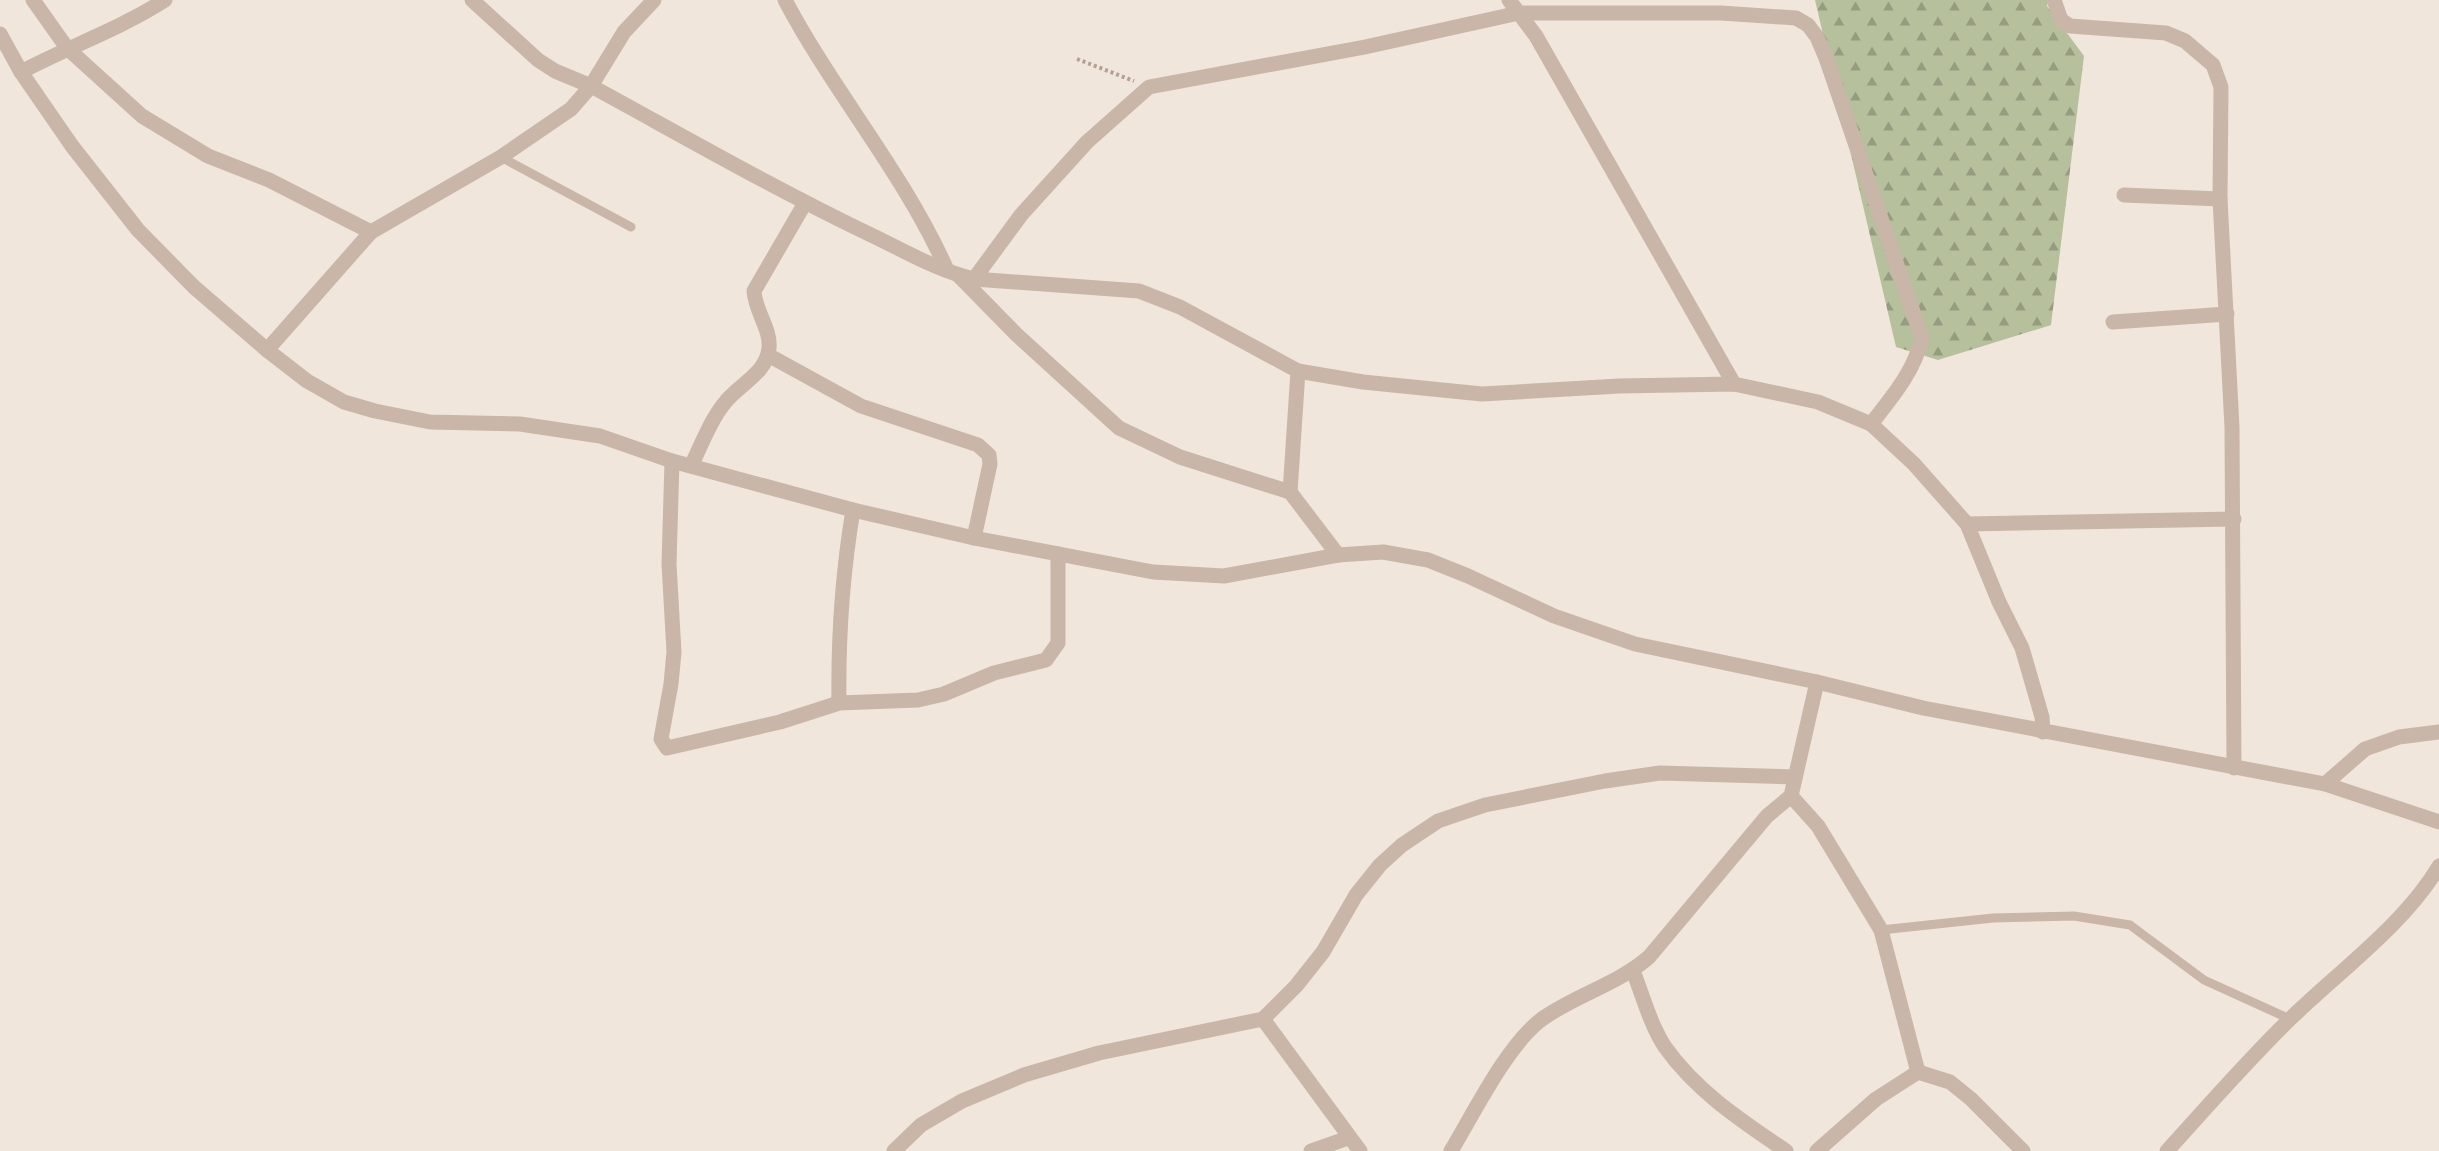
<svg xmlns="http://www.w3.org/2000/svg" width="2439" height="1151" font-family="'Source Sans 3',sans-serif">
  <defs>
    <pattern id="forest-firs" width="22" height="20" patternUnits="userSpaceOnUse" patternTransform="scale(1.5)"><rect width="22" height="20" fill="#b6c09c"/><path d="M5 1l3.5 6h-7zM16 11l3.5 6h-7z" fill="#959c7f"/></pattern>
  </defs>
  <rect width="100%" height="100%" fill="#f1e6dc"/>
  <path fill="url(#forest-firs)" d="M 1815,0 L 2048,0 L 2047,6 L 2084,56 L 2051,325 L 1938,360 L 1896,347 Z"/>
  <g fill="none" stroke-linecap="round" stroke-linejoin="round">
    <path stroke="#b5a092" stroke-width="4" stroke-dasharray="3 3" stroke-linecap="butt" d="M 1077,59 L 1134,81"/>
    <g stroke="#c9b6a8" stroke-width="9">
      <path d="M 501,157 L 631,227"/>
      <path d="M 1881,930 L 1993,918 L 2074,916 L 2130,925 L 2204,980 L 2290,1019"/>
    </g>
    <g stroke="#c9b6a8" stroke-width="15">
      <path d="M 33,0 L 67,48 L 142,116 L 208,156 L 269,180 L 371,232"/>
      <path d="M 472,0 L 538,60 L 555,71 L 591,86 C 683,136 775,189 869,234 C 903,250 938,271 974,279 L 1139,291 L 1180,307 L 1298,371 L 1290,492"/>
      <path d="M 785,0 C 834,93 904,173 947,270"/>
      <path d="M 1509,0 L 1536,36 L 1734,384"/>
      <path d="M 2054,0 L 2061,20 L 2070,26 L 2166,33 L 2185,41 L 2213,65 L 2221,87 L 2220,199 L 2232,427 L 2234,768"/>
      <path d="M 21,72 C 68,47 120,29 165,0"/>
      <path d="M 2124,195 L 2220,199"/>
      <path d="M 958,275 L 1016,334 L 1119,428 L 1180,457 L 1290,492 L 1338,555"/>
      <path d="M 974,279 L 1021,215 L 1087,142 L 1149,87 L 1365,47 L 1519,13 L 1721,13 L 1796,18 L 1808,25 L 1817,37 L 1826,58 L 1922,338 C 1914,372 1892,397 1871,424"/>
      <path d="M 2113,322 L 2227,314"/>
      <path d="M 267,350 L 371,232 L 501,157 L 571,109 L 591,86 L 624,32 L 654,0"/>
      <path d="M 768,355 L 861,406 L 978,445 L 989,455 L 990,464 L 974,538"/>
      <path d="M 1298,371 L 1363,382 L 1482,394 L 1619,386 L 1734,384 L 1818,402 L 1871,424 L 1914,464 L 1967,524 L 1999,602 L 2022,648 L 2042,717 L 2043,732"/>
      <path d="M 672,461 L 669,564 L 674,652 L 671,684 L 661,739 L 667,748 L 780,722 L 839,703 L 918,700 L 944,694 L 994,673 L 1046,660 L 1058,643 L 1058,554"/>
      <path d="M 691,466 C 703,442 713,412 733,394 C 746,381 767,370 769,348 C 771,329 755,311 754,291 L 805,203"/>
      <path d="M 1967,524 L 2234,519"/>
      <path d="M 839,703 C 838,636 842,576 853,510"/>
      <path d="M 2325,784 L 2365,749 L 2399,737 L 2439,732"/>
      <path d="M 1791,796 L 1818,826 L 1881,930 L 1918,1072"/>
      <path d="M 1633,971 C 1643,996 1650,1024 1665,1047 C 1697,1092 1742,1121 1786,1151"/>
      <path d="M 1263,1019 L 1360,1151"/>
      <path d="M 1918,1072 L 1950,1082 L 1971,1099 L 2023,1151"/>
      <path d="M 894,1151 L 921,1125 L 962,1101 L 1024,1075 L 1099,1053 L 1263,1019 L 1296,986 L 1323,952 L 1356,895 L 1380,865 L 1402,845 L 1438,821 L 1485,805 L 1605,781 L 1660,773 L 1795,777"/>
      <path d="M 1311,1151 L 1348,1138"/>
      <path d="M 1451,1151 C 1474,1113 1507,1045 1542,1019 C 1576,995 1618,984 1649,957 L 1767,816 L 1791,796 L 1817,682"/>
      <path d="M 1817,1151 L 1876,1099 L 1918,1072"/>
      <path d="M 2167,1151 C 2207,1107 2246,1062 2289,1020 C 2337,973 2405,924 2439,866"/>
    </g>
    <path stroke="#c9b6a8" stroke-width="15" d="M 0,34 L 21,72 L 72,146 L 138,230 L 194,287 L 267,350 L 307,381 L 344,402 L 375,411 L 430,422 L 520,424 L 600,436 L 672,461 L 853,510 L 974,538 L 1153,572 L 1224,576 L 1338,555 L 1383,552 L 1428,560 L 1468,576 L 1554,616 L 1635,644 L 1817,682 L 1923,708 L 2325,784 L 2439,822"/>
  </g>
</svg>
